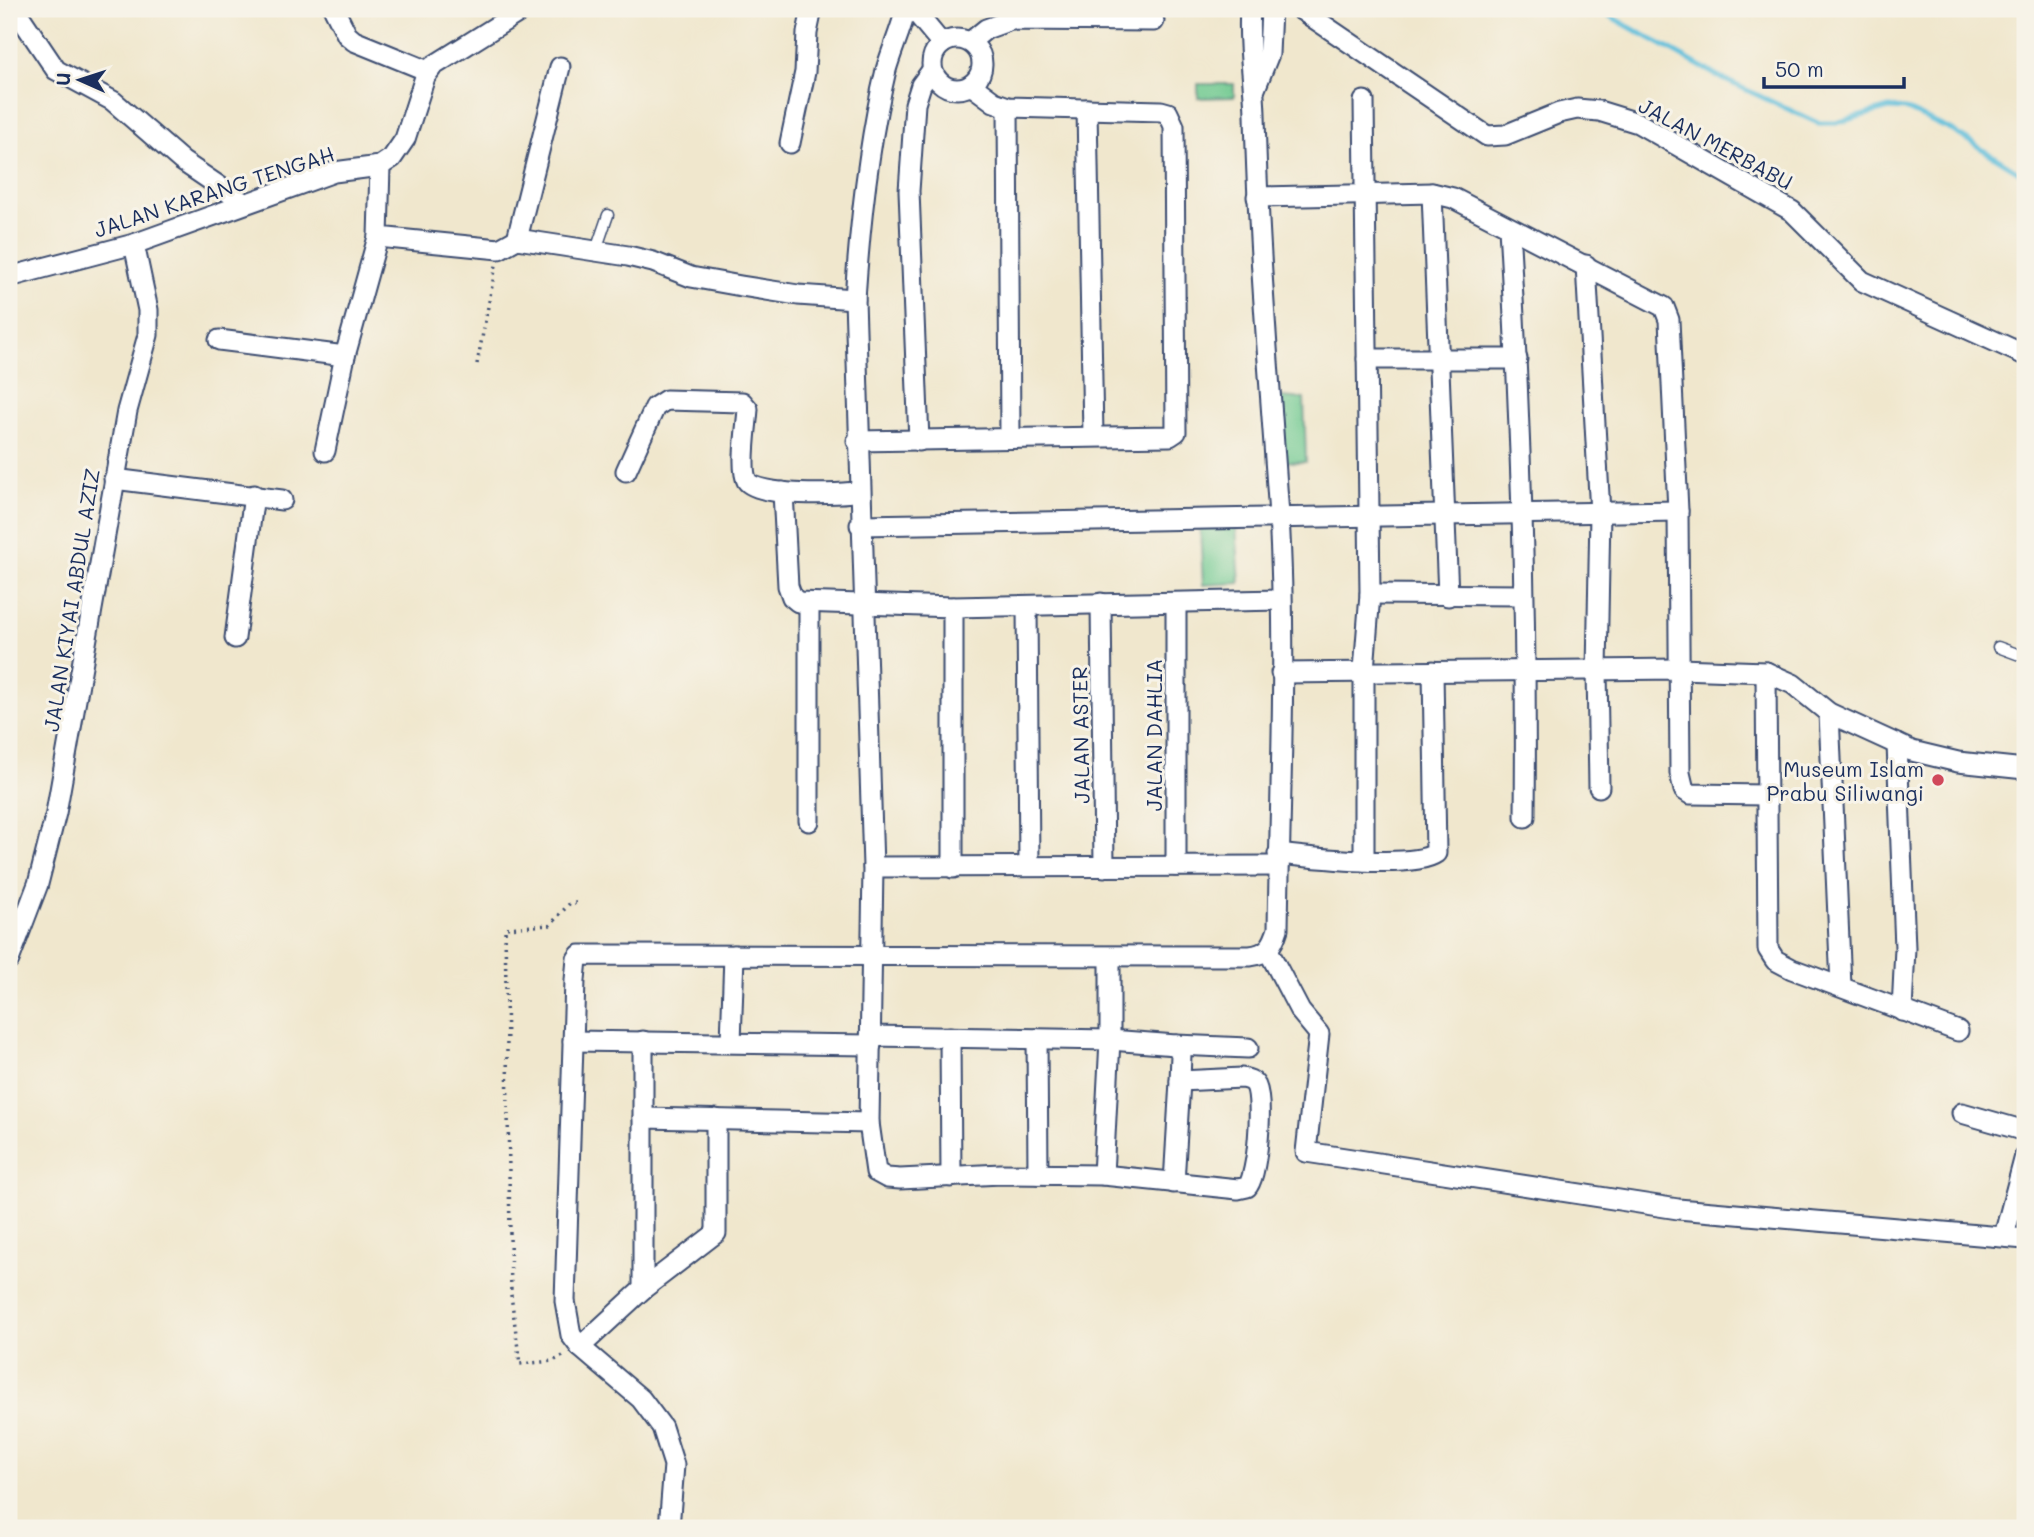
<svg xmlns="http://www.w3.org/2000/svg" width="2034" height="1537" font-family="Mali,sans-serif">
  <rect width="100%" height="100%" fill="#f7f3e8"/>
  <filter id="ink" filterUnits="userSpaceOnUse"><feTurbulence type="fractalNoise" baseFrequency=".0143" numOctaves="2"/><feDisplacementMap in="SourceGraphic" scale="14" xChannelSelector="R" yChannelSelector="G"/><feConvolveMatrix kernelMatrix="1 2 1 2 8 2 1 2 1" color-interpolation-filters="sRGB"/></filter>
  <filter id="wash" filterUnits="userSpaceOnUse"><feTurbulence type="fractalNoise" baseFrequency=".00686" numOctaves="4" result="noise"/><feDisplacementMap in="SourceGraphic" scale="28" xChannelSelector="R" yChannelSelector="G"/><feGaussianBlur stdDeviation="1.57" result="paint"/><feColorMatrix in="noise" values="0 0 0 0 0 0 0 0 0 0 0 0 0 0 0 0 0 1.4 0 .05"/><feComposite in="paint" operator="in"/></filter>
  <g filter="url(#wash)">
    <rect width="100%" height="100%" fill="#f0e7cd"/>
    <g fill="#6fc990" stroke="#457c77" stroke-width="2">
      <path d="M 1198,84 L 1234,84 L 1234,97 L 1198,98 Z"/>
      <path d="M 1270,396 L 1304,399 L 1306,462 L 1270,461 Z"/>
      <path d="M 1236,526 L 1240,583 L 1203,585 L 1200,527 Z"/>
    </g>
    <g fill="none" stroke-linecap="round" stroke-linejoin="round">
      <path stroke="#5cbdda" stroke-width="5" d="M 1597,9 L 1725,80 L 1818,123 L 1836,123 L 1889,108 L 1905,109 L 1953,131 L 2025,176"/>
    </g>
  </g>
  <g filter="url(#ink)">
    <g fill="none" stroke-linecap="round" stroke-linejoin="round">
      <defs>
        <g id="lane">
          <path d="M 596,250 L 608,215"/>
          <path d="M 1998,647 L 2025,657"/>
        </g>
        <g id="street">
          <path d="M 15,9 L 56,70 L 113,101 L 182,161 L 244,203"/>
          <path d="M 334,9 L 347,35 L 354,41 L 428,71"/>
          <path d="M 913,9 L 942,44"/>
          <path d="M 1300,9 L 1487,136 L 1505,135 L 1559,113 L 1577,109 L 1599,111 L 1638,123 L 1792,211 L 1862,281 L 2025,355"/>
          <circle cx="957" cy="64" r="25"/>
          <path d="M 970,42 L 986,29 L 1011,20 L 1154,21"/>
          <path d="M 1255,89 L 1269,54 L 1271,9"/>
          <path d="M 1364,101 L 1370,594 L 1364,670 L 1364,861"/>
          <path d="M 1008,107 L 1010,438"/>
          <path d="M 1087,109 L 1093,436"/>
          <path d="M 790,143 L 805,72 L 807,33 L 812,9"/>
          <path d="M 380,166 L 378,237 L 499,249 L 517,239 L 628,256 L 653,262 L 691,277 L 741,286 L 798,295 L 855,299"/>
          <path d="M 1432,193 L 1448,596"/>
          <path d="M 1257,197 L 1432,193 L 1453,198 L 1664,307 L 1669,320 L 1678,511 L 1680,773 L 1684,790 L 1690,794 L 1767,795"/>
          <path d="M 1509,228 C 1521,424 1527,621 1525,817"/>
          <path d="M 517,239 L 560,67"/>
          <path d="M 1586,265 L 1600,513 L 1597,670 L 1599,787"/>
          <path d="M 9,277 L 134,244 L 334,172 L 380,166 L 392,158 L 405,139 L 425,77 L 433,66 L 524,9"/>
          <path d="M 219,340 L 345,356 L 325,451"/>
          <path d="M 345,356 L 378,237"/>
          <path d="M 1367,359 L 1517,359"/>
          <path d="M 857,441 L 1170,436 L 1176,432 L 1174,126 L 1168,113 L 1161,111 L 1008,107 L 994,102 L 971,85"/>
          <path d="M 919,441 L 909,191 L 915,104 L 921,85 L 932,70"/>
          <path d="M 626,471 L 655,407 L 666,400 L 742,402 L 748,409 C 747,425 740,468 747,481 C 757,497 842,495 860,491"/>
          <path d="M 114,479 L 282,500"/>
          <path d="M 783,492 L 788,586 L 792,597 L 798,602 L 953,607 L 1280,600"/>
          <path d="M 860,525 L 1678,511"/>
          <path d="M 1370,594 L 1523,595"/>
          <path d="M 809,603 L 809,821"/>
          <path d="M 1101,603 L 1104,867"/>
          <path d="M 1176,604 L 1176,866"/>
          <path d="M 1027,606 L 1029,866"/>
          <path d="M 235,638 L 254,495"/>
          <path d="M 1766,672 L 1768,949 L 1775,960 L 1792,969 L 1958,1031"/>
          <path d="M 1281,673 L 1679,669 L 1766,672 L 1793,684 L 1829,713 L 1912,751 L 1958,762 L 2025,769"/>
          <path d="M 1829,713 L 1841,986"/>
          <path d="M 1897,744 L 1905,948 L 1902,1011"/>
          <path d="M 1278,854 C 1310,857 1412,870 1436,853 L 1433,671"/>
          <path d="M 873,867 L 1279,866"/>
          <path d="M 953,868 L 953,607"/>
          <path d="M 1268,950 L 1300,1011 L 1319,1034 L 1306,1152 L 1678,1209 L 2025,1239"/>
          <path d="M 9,960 L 38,884 L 56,813 L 127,411 L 148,335 L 148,310 L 134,244"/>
          <path d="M 871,1036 L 1110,1040 L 1176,1045 L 1181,1054 L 1180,1081 L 1242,1078 C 1248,1079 1253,1080 1256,1086 C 1263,1101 1258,1176 1247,1187 L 1238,1189 L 1103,1175 L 1001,1174 L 900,1179 L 887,1178 L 876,1172 L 869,1123 L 873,867 L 855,299 C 860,222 868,145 886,70 C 892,49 901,30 906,9"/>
          <path d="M 950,1037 L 951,1177"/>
          <path d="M 1037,1039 L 1038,1174"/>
          <path d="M 573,1041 L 871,1045"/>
          <path d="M 731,1042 L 734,955"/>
          <path d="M 1176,1045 L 1248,1048"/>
          <path d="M 1962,1113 L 2025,1131"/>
          <path d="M 643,1118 L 869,1123"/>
          <path d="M 1103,1175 L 1110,1040 L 1110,958"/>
          <path d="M 1174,1183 L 1180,1081"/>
          <path d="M 2004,1236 L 2025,1156"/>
          <path d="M 643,1289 L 716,1233 L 716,1119"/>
          <path d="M 580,1347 L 643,1289 L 643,1041"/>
          <path d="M 669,1528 L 674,1465 L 662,1427 L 641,1399 L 580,1347 L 571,1335 L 565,1301 L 575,980 L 577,959 L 580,955 L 1250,956 C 1268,954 1273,945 1278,929 C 1280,792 1287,652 1279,516 C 1270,382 1258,248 1255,114 C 1254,79 1247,44 1250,9"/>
        </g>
      </defs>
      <use href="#lane" stroke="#3b4b6f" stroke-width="13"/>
      <use href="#street" stroke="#3b4b6f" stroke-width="23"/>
      <g stroke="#3b4b6f" stroke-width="3.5" stroke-dasharray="2 5" stroke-linecap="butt">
        <path d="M 477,364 L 496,265"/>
        <path d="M 563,1356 L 553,1361 L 520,1364 L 511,1295 L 505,928 L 550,925 L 570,903 L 576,903"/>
      </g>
      <use href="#lane" stroke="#fff" stroke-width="10"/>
      <use href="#street" stroke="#fff" stroke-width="19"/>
    </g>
  </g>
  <circle fill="#d1495b" stroke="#f7f3e8" stroke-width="2.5" cx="1938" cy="780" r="7"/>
  <g text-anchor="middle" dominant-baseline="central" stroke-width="6" stroke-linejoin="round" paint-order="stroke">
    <g font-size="21" fill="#1b2f5e" stroke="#f7f3e8">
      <text transform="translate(1716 143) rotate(28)">JALAN MERBABU</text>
      <text transform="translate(214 191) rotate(-18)">JALAN KARANG TENGAH</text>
      <text transform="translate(71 600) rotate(-81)">JALAN KIYAI ABDUL AZIZ</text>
      <text transform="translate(1080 735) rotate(-91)">JALAN ASTER</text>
      <text transform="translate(1153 735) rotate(-90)">JALAN DAHLIA</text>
    </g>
    <g font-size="21" fill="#1b2f5e" stroke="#f7f3e8" text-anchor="end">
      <text x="1924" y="768">Museum Islam<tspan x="1924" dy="24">Prabu Siliwangi</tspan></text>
    </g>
  </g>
  <rect width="2034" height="1537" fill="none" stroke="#f7f3e8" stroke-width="35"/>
  <g transform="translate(80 80) rotate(273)" stroke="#f7f3e8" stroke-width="5" paint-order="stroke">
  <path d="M0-5L12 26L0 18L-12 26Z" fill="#1b2f5e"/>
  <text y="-10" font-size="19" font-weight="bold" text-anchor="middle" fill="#1b2f5e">U</text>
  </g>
  <path d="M1764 77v10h140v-10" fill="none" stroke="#1b2f5e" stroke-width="3.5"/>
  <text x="1775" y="77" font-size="21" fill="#1b2f5e" stroke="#f7f3e8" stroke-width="5" paint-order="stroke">50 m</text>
</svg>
